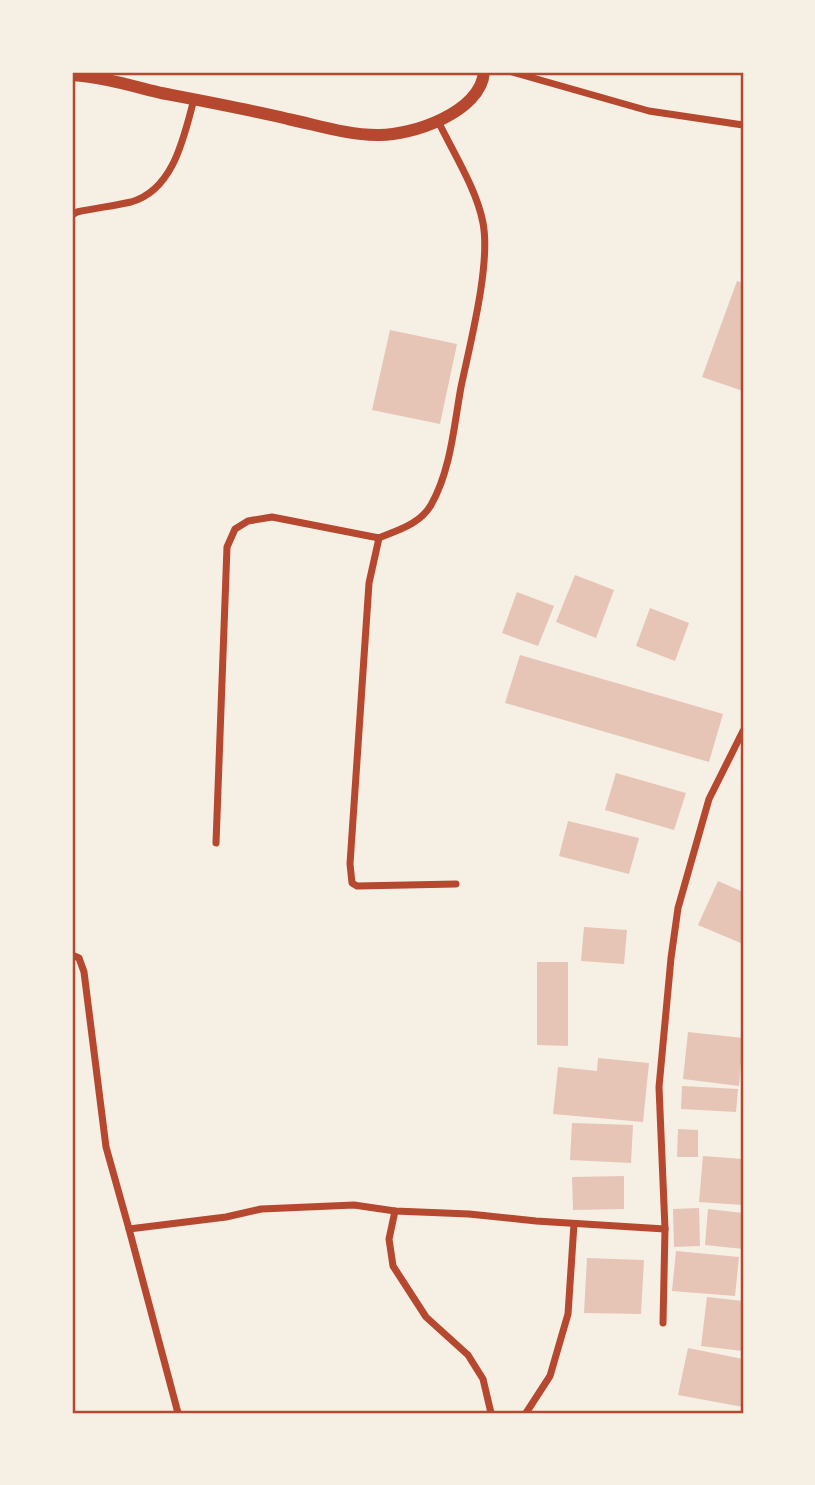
<svg xmlns="http://www.w3.org/2000/svg" width="815" height="1485" font-family="Helvetica,sans-serif">
  <rect width="100%" height="100%" fill="#f6efe4"/>
  <g fill="#e6c5b7">
    <path d="M 737,281 L 743,283 L 743,391 L 702,377 Z"/>
    <path d="M 390,330 L 457,344 L 440,424 L 372,410 Z"/>
    <path d="M 575,575 L 614,590 L 596,638 L 556,622 Z"/>
    <path d="M 517,592 L 554,606 L 538,646 L 502,633 Z"/>
    <path d="M 650,608 L 689,623 L 675,661 L 636,646 Z"/>
    <path d="M 520,655 L 723,714 L 709,762 L 505,703 Z"/>
    <path d="M 616,773 L 686,793 L 674,830 L 605,810 Z"/>
    <path d="M 568,821 L 639,838 L 629,874 L 559,856 Z"/>
    <path d="M 718,881 L 743,892 L 743,944 L 698,925 Z"/>
    <path d="M 584,927 L 627,930 L 624,964 L 581,961 Z"/>
    <path d="M 537,962 L 568,962 L 568,1046 L 537,1045 Z"/>
    <path d="M 688,1032 L 743,1038 L 739,1086 L 683,1079 Z"/>
    <path d="M 598,1058 L 649,1063 L 643,1122 L 553,1114 L 558,1067 L 597,1071 Z"/>
    <path d="M 682,1086 L 738,1089 L 736,1112 L 681,1109 Z"/>
    <path d="M 572,1123 L 633,1125 L 631,1163 L 570,1160 Z"/>
    <path d="M 678,1129 L 698,1130 L 698,1157 L 677,1157 Z"/>
    <path d="M 703,1156 L 743,1159 L 743,1205 L 699,1202 Z"/>
    <path d="M 624,1176 L 624,1209 L 573,1210 L 572,1177 Z"/>
    <path d="M 699,1208 L 700,1246 L 674,1247 L 673,1209 Z"/>
    <path d="M 708,1209 L 743,1213 L 743,1249 L 705,1245 Z"/>
    <path d="M 676,1251 L 739,1257 L 735,1296 L 672,1291 Z"/>
    <path d="M 587,1258 L 644,1260 L 641,1314 L 584,1313 Z"/>
    <path d="M 707,1297 L 743,1301 L 743,1351 L 701,1346 Z"/>
    <path d="M 688,1348 L 743,1359 L 743,1407 L 678,1395 Z"/>
  </g>
  <g fill="none" stroke-linecap="round" stroke-linejoin="round">
    <g stroke="#b5482f" stroke-width="7">
      <path d="M 512,72 L 649,111 L 743,125"/>
      <path d="M 438,121 C 453,152 477,190 483,223 C 491,264 470,344 461,387 C 454,425 451,470 431,505 C 420,524 398,530 379,538 L 369,583 L 350,864 L 352,883 L 357,886 L 456,884"/>
      <path d="M 72,215 L 77,212 C 95,208 114,206 131,202 C 174,190 184,136 194,99"/>
      <path d="M 216,843 L 227,547 L 235,529 L 248,521 L 272,517 L 379,538"/>
      <path d="M 72,955 L 79,958 L 84,972 L 106,1147 L 129,1229 L 226,1217 L 261,1209 L 354,1205 L 395,1211 L 469,1214 L 536,1221 L 665,1229"/>
      <path d="M 395,1211 L 389,1239 L 393,1266 L 426,1317 L 468,1355 L 483,1379 L 491,1413"/>
      <path d="M 129,1229 L 178,1413"/>
      <path d="M 663,1323 L 665,1229 L 659,1087 L 671,958 L 678,908 L 709,799 L 743,731"/>
      <path d="M 526,1413 L 550,1376 L 568,1314 L 574,1224"/>
    </g>
    <path stroke="#b5482f" stroke-width="12" d="M 72,75 C 102,77 132,86 161,93 C 203,101 246,109 288,119 C 317,125 347,135 377,135 C 412,136 481,112 484,72"/>
  </g>
  <rect width="815" height="1485" fill="none" stroke="#f6efe4" stroke-width="147"/>
  <rect x="74" y="74" width="668" height="1338" fill="none" stroke="#b5482f" stroke-width="2.5"/>
</svg>
